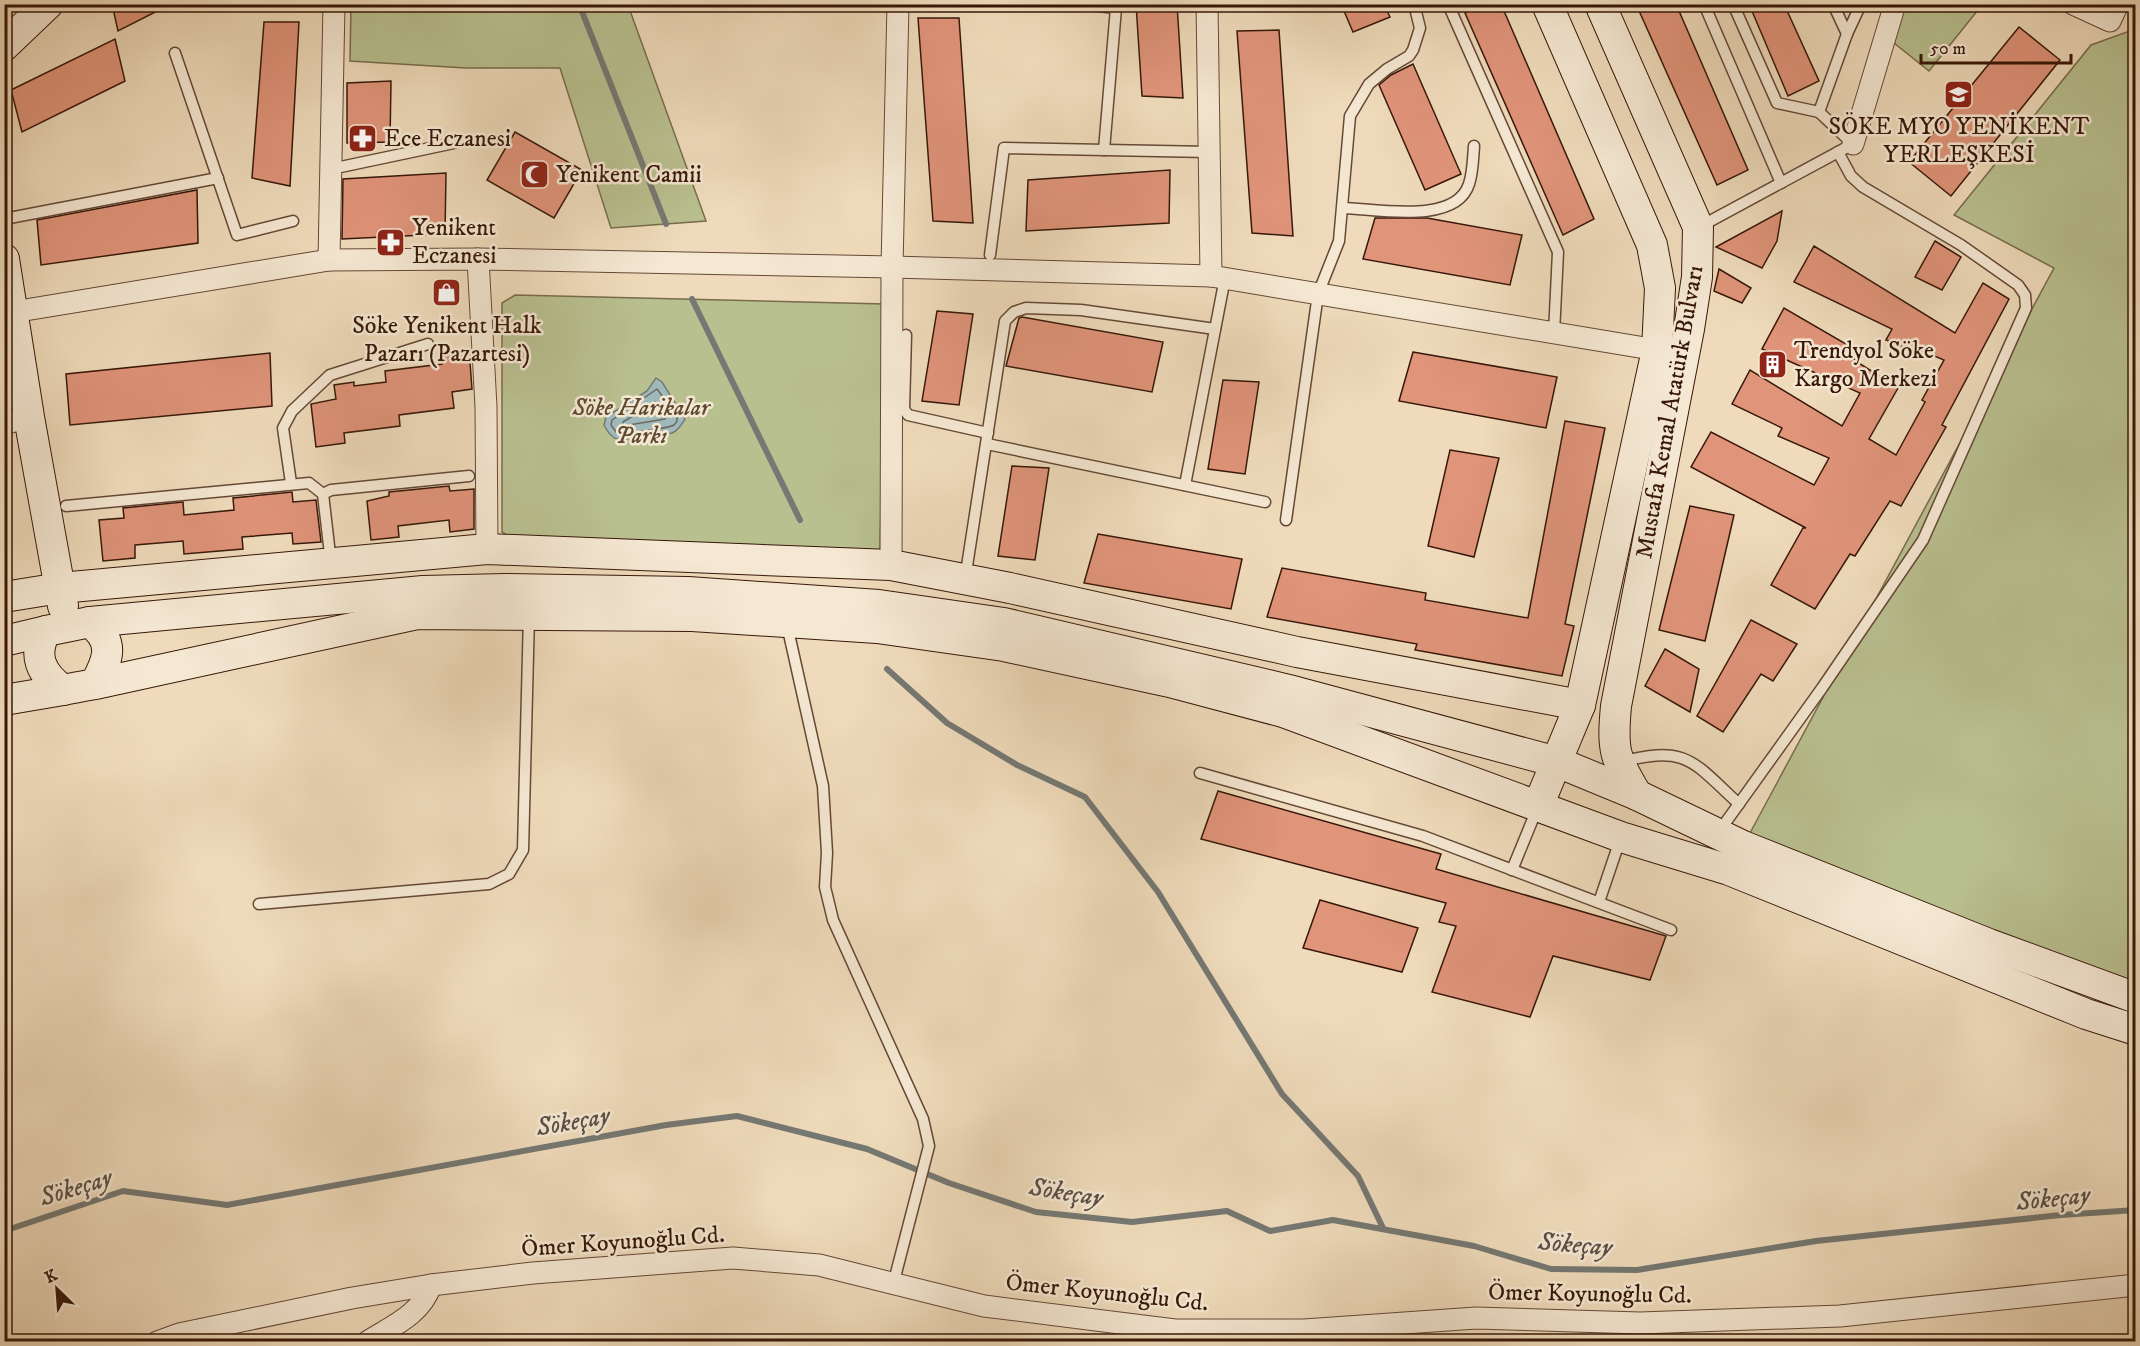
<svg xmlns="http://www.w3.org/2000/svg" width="2140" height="1346" font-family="'IM FELL DW Pica',serif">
  <rect width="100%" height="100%" fill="#efdbbb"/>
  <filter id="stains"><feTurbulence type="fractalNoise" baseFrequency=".00333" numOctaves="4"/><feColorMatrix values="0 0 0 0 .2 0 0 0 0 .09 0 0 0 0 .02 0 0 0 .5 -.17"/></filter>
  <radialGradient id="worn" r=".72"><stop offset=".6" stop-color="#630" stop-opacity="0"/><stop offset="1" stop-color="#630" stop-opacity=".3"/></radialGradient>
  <g fill="#b9c090" stroke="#786c4c" stroke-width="1.5">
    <path d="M 351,5 L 628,5 L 706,221 L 611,228 L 560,68 L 466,68 L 350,61 Z"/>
    <path d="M 1895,5 L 1982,5 L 1929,71 L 1884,35 Z"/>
    <path d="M 2135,22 L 2135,998 L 1743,846 L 2054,268 L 1954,215 L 2091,45 L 2130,31 Z"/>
    <path d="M 515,295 L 885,304 L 880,552 L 518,542 L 502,532 L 502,303 Z"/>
  </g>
  <path fill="#9fb8ba" stroke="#757873" stroke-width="1.5" d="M 656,378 L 662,382 L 685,419 C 682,424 678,431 672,433 C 667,434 620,441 617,439 C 611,437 607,431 604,425 L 606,417 L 647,391 Z"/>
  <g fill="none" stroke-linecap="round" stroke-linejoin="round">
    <g stroke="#6b6862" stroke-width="1.5">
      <path d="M 657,389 L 677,416 C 677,421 678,421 674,425 C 669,428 621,435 616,432 L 611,425 L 612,420 Z"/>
      <path d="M 655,402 L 666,415 L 665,419 L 623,426 L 623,422 Z"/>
    </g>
    <g stroke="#757873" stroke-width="6">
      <path d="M 579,4 L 666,224"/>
      <path d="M 692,299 L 800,520"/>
      <path d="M 887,669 L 947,723 L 1017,765 L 1085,797 L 1158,892 L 1282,1094 L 1358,1176 L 1383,1228"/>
      <path d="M 4,1231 L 123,1191 L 227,1205 L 666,1125 L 737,1116 L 867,1149 L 949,1183 L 1036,1212 L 1132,1222 L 1227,1211 L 1270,1231 L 1333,1220 L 1474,1246 L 1551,1269 L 1637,1270 L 1816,1241 L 2061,1215 L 2136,1210"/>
    </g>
  </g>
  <g fill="#e0947a" stroke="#371709" stroke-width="1.5">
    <path d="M 112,4 L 171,4 L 118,31 Z"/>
    <path d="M 1136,4 L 1177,4 L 1183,98 L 1142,96 Z"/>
    <path d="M 1341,4 L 1384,4 L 1390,17 L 1353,32 Z"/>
    <path d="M 1481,4 L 1501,4 L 1594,219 L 1563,235 L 1465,13 Z"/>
    <path d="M 1636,4 L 1676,4 L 1748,170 L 1717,185 Z"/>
    <path d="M 1749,4 L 1784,4 L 1819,81 L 1788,96 Z"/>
    <path d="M 918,18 L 959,18 L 973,223 L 933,221 Z"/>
    <path d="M 264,22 L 299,22 L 290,186 L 252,178 Z"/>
    <path d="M 2019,27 L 2060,60 L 1951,196 L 1909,162 Z"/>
    <path d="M 1279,30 L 1293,236 L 1252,233 L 1237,31 Z"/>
    <path d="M 115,39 L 125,81 L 22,132 L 11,90 Z"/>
    <path d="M 1413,64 L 1461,174 L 1425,190 L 1379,85 L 1391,75 Z"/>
    <path d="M 391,81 L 390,142 L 347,143 L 347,83 Z"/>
    <path d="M 515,132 L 582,170 L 554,218 L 487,180 Z"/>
    <path d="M 1170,170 L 1169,223 L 1026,231 L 1028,180 Z"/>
    <path d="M 446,173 L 445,234 L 342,239 L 343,179 Z"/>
    <path d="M 197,190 L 198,243 L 41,265 L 37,220 Z"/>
    <path d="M 1782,211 L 1777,241 L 1762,268 L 1716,247 Z"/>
    <path d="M 1375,218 L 1427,218 L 1522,235 L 1510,285 L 1363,259 Z"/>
    <path d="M 1935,241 L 1961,257 L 1942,290 L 1915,277 Z"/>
    <path d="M 1814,246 L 1955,333 L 1983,283 L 2009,299 L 1942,425 L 1946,427 L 1901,506 L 1890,501 L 1855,556 L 1850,554 L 1815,609 L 1771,585 L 1803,528 L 1806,528 L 1691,467 L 1711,432 L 1814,485 L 1829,458 L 1778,436 L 1782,428 L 1732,404 L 1750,370 L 1842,426 L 1860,393 L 1762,349 L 1784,308 L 1858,351 L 1854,360 L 1898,388 L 1869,439 L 1896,455 L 1925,402 L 1922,400 L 1944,360 L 1916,348 L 1914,352 L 1886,340 L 1892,329 L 1794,282 Z"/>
    <path d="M 1719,269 L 1751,288 L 1742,303 L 1714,291 Z"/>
    <path d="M 937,311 L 973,314 L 959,405 L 922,401 Z"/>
    <path d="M 1022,317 L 1163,342 L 1152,392 L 1006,366 L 1019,318 Z"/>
    <path d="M 469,349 L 472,389 L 452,392 L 454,408 L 399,415 L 400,426 L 344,433 L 345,443 L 316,447 L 311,404 L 336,399 L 334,385 L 354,382 L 354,386 L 386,382 L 385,371 L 442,364 L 441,353 Z"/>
    <path d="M 1413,352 L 1557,377 L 1546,428 L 1399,401 Z"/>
    <path d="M 270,353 L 272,406 L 70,425 L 66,374 Z"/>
    <path d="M 1223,380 L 1259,382 L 1245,474 L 1208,469 Z"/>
    <path d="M 1565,421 L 1605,428 L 1565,624 L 1574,626 L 1562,676 L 1415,650 L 1417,644 L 1267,617 L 1282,568 L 1426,593 L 1425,600 L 1528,618 Z"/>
    <path d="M 1450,450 L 1499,458 L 1474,557 L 1428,546 Z"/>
    <path d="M 1012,466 L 1049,468 L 1035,560 L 998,556 Z"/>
    <path d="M 449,486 L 450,491 L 474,489 L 474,529 L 450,532 L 449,520 L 398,526 L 399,537 L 371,540 L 367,501 L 389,496 L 389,492 Z"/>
    <path d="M 292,492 L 293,502 L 316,500 L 321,542 L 293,544 L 292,533 L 242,537 L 243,549 L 184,554 L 183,541 L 135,545 L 135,558 L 103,561 L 99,520 L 124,518 L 123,508 L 183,502 L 184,515 L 234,510 L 233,498 Z"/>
    <path d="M 1690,506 L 1734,515 L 1705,641 L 1659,630 Z"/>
    <path d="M 1098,534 L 1242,559 L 1231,609 L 1084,583 Z"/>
    <path d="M 1751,620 L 1797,644 L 1773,681 L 1761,674 L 1723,732 L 1697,716 Z"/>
    <path d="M 1665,649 L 1699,669 L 1690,712 L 1645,686 Z"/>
    <path d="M 1218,791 L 1441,854 L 1436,869 L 1666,936 L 1650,980 L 1553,956 L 1530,1017 L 1432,992 L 1456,926 L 1439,922 L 1446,903 L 1201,839 Z"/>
    <path d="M 1320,900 L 1418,928 L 1402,972 L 1303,948 Z"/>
  </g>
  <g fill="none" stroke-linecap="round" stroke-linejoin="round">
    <defs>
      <g id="lane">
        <path d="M 1080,4 L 1116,8 L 1104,150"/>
        <path d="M 1448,4 L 1558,252 L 1554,333"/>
        <path d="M 1704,4 L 1781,183"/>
        <path d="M 1733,4 L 1777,103 L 1819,112"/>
        <path d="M 1833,4 L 1847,34"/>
        <path d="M 175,53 L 237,235 L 293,221"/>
        <path d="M 331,169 L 454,143"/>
        <path d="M 1344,208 C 1377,209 1456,225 1469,184 C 1473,172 1473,158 1474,146"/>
        <path d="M 4,219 L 218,178"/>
        <path d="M 1701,226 L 1853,144 L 1819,112 L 1847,34 L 1861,4"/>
        <path d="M 990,255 L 1004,148 L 1209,152"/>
        <path d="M 906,335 L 904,409 L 908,415 L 988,433"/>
        <path d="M 987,444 L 1265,502"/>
        <path d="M 291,483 L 283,428 L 292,411 L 330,375 L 428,344"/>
        <path d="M 1185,485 L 1225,278"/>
        <path d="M 323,494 L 331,490 L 469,476"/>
        <path d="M 66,506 L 309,483 L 323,494 L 331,563"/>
        <path d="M 1286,520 L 1318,294 L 1339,241 L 1350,116 L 1369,84 L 1387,69 L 1409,56 L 1413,50 L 1420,28 L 1414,4"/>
        <path d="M 965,579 L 1005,321 L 1014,312 L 1026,308 L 1081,310 L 1215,329"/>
        <path d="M 787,625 L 823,786 L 827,853 L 825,887 L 833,920 L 923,1119 L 929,1146 L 894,1281"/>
        <path d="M 1620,762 C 1688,745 1692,761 1739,804"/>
        <path d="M 1200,773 L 1423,836 L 1671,930"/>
        <path d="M 1718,833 L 1822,688 L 1923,540 L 2026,308 L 2025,295 L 2018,285 L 1961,245 L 1863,187 L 1851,176 L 1838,152"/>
        <path d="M 1512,870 L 1537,809"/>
        <path d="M 1599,902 L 1620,840"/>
        <path d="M 259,904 L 489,884 L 509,874 L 523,850 L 529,615"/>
      </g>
      <g id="street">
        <path d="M 1207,4 L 1211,276"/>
        <path d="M 2073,4 L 2110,21 L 2118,4"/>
        <path d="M 1853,144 L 1895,4"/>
        <path d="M 478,259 L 486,407 L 487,549"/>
        <path d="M 329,260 L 334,4"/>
        <path d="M 13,312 L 329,260 L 478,259 L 892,267 L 1211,276 L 1657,350"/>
        <path d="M 4,424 L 29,417"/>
        <path d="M 891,565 L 892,267 L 898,4"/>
        <path d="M 157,1342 L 179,1334 L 352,1298 L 431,1285 L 533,1273 L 733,1258 L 819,1265 L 984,1306 L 1175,1330 L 1304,1330 L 1476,1318 L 1640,1323 L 1840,1316 L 2136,1285"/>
        <path d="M 367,1342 C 392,1326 421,1315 431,1285"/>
      </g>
      <g id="secondary">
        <path d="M 1600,4 L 1698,227 L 1697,277 L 1689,329 L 1616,706 C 1612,750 1614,757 1637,795"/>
        <path d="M 4,46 L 48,4"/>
        <path d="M 4,259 L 29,417 L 63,606"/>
        <path d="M 4,597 L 60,588 L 487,549 L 891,565 L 1010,588 L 1297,652 L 1580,705"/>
        <path d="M 90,622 L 423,591 L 505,589 L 688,592 L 879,605 L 1004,623 L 1289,690 L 1557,762 L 1637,795 L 1743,846 L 1989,944 L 2136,998"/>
        <path d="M 4,641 L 46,631"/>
        <path d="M 95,684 C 108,660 116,642 90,622 L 46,631 C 32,655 41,674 63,690 C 73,688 84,686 95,684 L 417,614 L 692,616 L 877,628 L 1004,646 L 1170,682 L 1283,712 L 1621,837 L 1729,870 L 2086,1014 L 2136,1030"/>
        <path d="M 4,700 L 63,690"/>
        <path d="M 1538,806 L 1580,705 L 1657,350 L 1660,288 L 1652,245 L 1547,4"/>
      </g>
    </defs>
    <use href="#lane" stroke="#654836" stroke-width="13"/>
    <use href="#street" stroke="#654836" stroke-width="23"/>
    <use href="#secondary" stroke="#371709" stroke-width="32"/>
    <use href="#lane" stroke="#f5e8d3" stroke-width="10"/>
    <use href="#street" stroke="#f5e8d3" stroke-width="21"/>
    <use href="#secondary" stroke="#f5e8d3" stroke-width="30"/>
  </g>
  <defs>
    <symbol id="university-square" viewBox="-11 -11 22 22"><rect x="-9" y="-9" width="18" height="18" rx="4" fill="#8f2418" stroke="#f5e8d3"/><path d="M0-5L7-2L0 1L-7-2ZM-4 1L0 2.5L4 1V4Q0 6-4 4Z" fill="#fff"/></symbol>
    <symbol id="pharmacy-square" viewBox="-11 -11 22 22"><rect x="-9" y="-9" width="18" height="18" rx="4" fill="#8f2418" stroke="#f5e8d3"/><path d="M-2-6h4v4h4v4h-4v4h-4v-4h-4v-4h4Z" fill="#fff"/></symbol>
    <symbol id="mosque-square" viewBox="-11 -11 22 22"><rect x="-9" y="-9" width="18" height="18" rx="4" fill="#8f2418" stroke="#f5e8d3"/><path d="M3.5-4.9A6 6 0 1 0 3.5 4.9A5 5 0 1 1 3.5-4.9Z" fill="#fff"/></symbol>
    <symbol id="shop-square" viewBox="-11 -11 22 22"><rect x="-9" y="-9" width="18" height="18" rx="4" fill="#8f2418" stroke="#f5e8d3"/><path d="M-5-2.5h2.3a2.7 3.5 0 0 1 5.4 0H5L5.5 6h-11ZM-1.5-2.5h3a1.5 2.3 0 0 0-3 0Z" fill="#fff"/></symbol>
    <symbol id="building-square" viewBox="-11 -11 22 22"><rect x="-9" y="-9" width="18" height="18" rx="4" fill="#8f2418" stroke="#f5e8d3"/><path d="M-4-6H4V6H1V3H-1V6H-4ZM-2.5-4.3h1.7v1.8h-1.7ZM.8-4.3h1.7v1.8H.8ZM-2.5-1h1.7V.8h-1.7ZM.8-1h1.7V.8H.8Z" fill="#fff"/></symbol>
  </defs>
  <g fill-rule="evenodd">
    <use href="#university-square" x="1942" y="78" width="33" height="33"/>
    <use href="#pharmacy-square" x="346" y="122" width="33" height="33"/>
    <use href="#mosque-square" x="518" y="158" width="33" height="33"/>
    <use href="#pharmacy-square" x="374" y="226" width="33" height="33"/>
    <use href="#shop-square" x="430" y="276" width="33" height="33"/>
    <use href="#building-square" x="1756" y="348" width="33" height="33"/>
  </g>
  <g text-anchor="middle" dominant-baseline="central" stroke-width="5" stroke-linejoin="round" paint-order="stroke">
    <g font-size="24" fill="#371709" stroke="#f5e8d3" text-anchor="start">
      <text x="1959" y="127" text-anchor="middle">SÖKE MYO YENİKENT<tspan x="1959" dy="28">YERLEŞKESİ</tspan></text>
      <text x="384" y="139">Ece Eczanesi</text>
      <text x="556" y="175">Yenikent Camii</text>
      <text x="412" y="228">Yenikent<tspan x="412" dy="28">Eczanesi</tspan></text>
      <text x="447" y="326" text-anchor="middle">Söke Yenikent Halk<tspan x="447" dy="28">Pazarı (Pazartesi)</tspan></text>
      <text x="1794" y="351">Trendyol Söke<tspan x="1794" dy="28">Kargo Merkezi</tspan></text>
    </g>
    <g font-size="24" font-style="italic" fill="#5e4a32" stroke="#f5e8d3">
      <text x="641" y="408">Söke Harikalar<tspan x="641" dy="28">Parkı</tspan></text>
    </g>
    <g font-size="24" fill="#371709" stroke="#f5e8d3">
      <text transform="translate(1670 412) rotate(-80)">Mustafa Kemal Atatürk Bulvarı</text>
      <text transform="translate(623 1242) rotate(-4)">Ömer Koyunoğlu Cd.</text>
      <text transform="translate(1107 1293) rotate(6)">Ömer Koyunoğlu Cd.</text>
      <text transform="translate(1590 1294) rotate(1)">Ömer Koyunoğlu Cd.</text>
    </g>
    <g font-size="26" font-style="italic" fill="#5b4f47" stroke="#f5e8d3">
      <text transform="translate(573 1122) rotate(-10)">Sökeçay</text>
      <text transform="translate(76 1188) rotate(-17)">Sökeçay</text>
      <text transform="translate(1066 1193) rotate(9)">Sökeçay</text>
      <text transform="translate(2053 1199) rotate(-6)">Sökeçay</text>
      <text transform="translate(1575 1245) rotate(5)">Sökeçay</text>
    </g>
  </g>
  <rect width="2140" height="1346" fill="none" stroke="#efdbbb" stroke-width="24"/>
  <rect x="6" y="6" width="2128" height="1334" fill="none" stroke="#371709" stroke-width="3"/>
  <rect x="12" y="12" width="2116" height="1322" fill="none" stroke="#371709" stroke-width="1.5"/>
  <g transform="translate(57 1289) rotate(335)" stroke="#f5e8d3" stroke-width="4.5" paint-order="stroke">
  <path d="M0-4.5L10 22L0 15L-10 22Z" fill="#371709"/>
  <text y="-9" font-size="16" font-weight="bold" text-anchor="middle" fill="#371709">K</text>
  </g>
  <path d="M1921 54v9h150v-9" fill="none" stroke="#371709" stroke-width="3"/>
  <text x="1930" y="54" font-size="18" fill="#371709" stroke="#f5e8d3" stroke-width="4.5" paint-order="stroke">50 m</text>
  <rect width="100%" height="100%" filter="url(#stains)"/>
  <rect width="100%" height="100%" fill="url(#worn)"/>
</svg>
